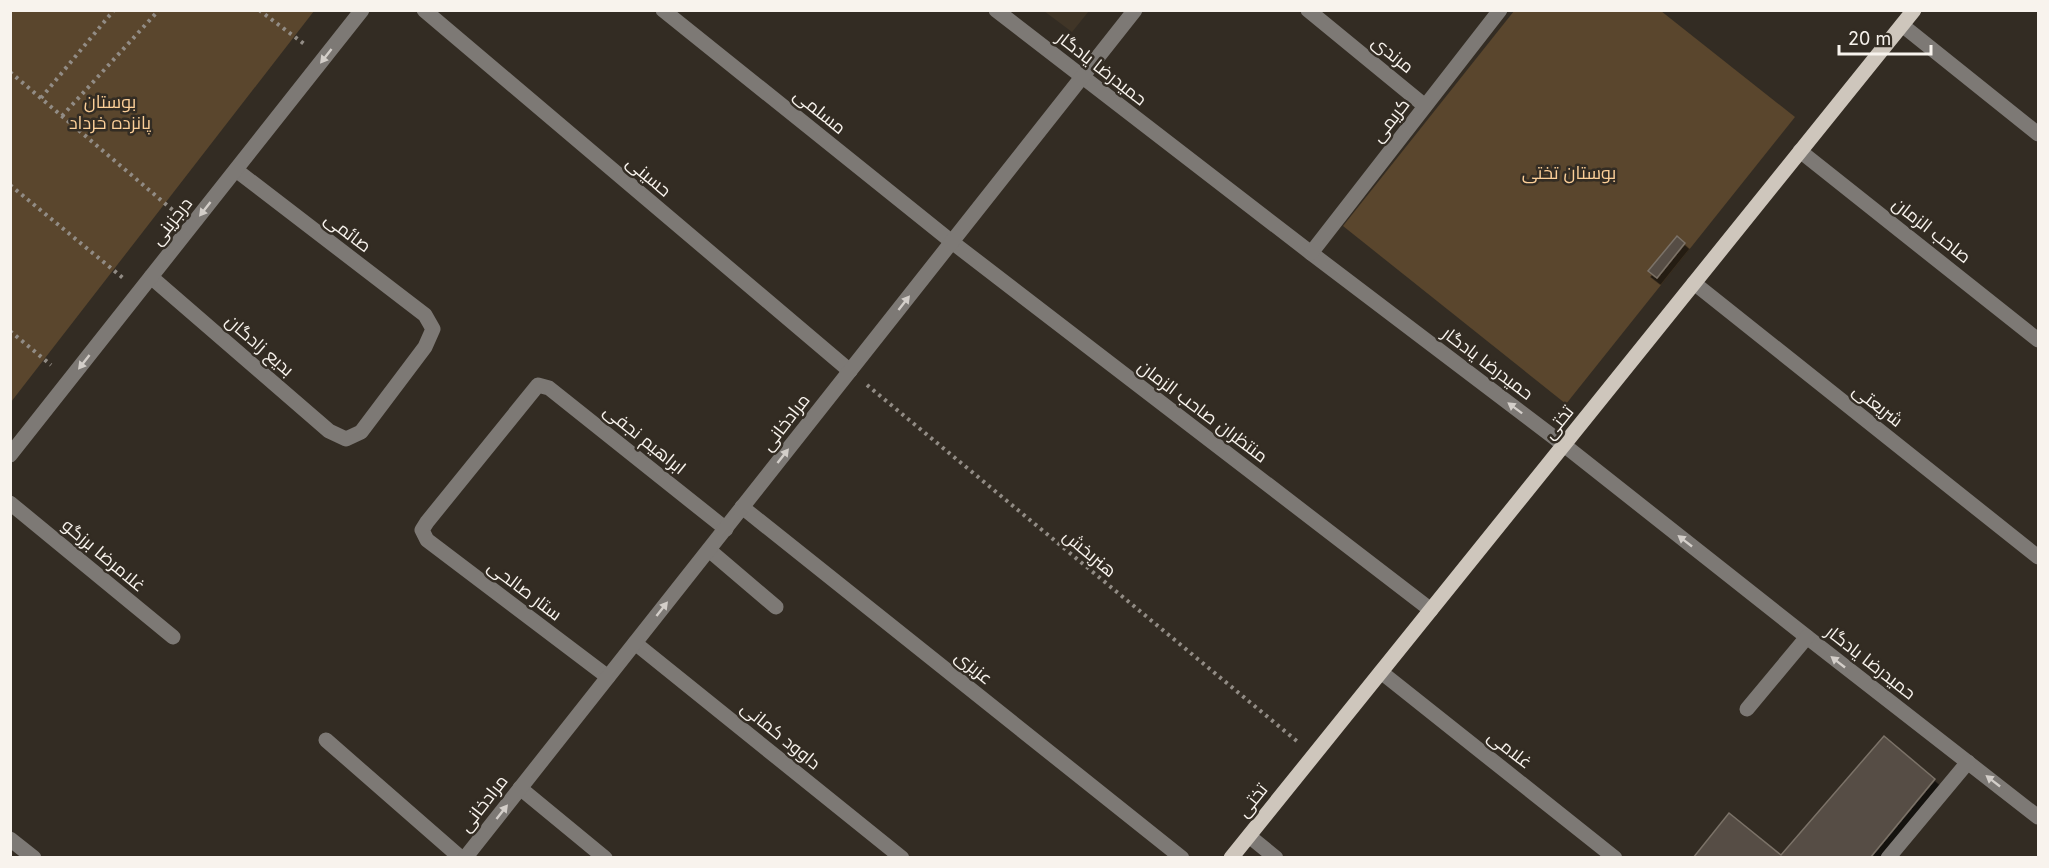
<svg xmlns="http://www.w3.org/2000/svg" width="2049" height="868" font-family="Inter,Cairo,sans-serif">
  <defs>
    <filter id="shadow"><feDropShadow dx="3.5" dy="6" stdDeviation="0" flood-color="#0009"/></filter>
  </defs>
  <rect width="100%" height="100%" fill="#332c23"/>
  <path fill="#403527" d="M 1044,11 L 1089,11 L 1072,32 Z"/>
  <g fill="#5a462d">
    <path d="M 11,10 L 314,11 L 11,402 L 10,11 Z"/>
    <path d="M 1514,11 L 1661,11 L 1795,117 L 1566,404 L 1343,226 Z"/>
  </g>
  <g fill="#564e44" stroke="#7b7268" stroke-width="1.5" filter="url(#shadow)">
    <path d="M 1677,236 L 1685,243 L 1657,278 L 1648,271 Z"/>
    <path d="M 1884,736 L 1935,779 L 1870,858 L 1693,858 L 1729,813 L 1781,855 Z"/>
  </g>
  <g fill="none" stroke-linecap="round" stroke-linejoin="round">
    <g stroke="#928c85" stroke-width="4" stroke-dasharray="3 4.5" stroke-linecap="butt">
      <path d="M 259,10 L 307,46"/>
      <path d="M 10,72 L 175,212"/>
      <path d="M 41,98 L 114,10"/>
      <path d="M 62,116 L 159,10"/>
      <path d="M 10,185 L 123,278"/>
      <path d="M 10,331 L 51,365"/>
      <path d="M 867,385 L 1298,742"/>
    </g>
    <g stroke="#7d7975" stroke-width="15">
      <path d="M 424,10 L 850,371"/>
      <path d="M 663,10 L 952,242 L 1431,610"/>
      <path d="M 996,10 L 1311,253 L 1564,445 L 1807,637 L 2038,817"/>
      <path d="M 1308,10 L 1425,106"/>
      <path d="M 1902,25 L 2038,134"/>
      <path d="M 1800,151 L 2038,340"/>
      <path d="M 1311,253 L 1500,10"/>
      <path d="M 151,277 L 329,431 L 346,439 L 361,432 L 425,347 L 433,329 L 425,315 L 236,170"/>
      <path d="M 1694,283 L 2038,557"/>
      <path d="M 10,455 L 362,10"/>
      <path d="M 10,503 L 173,637"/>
      <path d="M 742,507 L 1182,858"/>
      <path d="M 709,550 L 776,607"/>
      <path d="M 635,643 L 902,858"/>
      <path d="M 1381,672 L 1615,858"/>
      <path d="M 608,677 L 427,540 L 422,530 L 427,522 L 538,385 L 549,388 L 726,529"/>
      <path d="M 1747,709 L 1807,637"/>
      <path d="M 326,740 L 461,858"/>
      <path d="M 520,788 L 605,858"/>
      <path d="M 1249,836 L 1276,858"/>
      <path d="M 10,839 L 34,858"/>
      <path d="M 465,858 L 1135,10"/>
      <path d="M 1888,858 L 1968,762"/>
    </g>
    <path stroke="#cec6bc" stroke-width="15" d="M 1231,858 L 1914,10"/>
  </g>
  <defs><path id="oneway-solid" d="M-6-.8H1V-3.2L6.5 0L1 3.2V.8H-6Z" transform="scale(1.5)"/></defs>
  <g fill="#d3cec9">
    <use href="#oneway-solid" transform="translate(326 56) rotate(128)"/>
    <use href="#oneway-solid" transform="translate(205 209) rotate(128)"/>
    <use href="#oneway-solid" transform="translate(904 303) rotate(-52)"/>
    <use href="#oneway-solid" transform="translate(84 362) rotate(128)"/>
    <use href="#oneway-solid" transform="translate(1515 408) rotate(-143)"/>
    <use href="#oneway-solid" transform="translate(783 456) rotate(-52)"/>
    <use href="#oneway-solid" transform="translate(1685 541) rotate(-142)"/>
    <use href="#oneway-solid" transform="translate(662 609) rotate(-52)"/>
    <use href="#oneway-solid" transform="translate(1838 662) rotate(-142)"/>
    <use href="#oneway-solid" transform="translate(1993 781) rotate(-142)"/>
    <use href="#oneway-solid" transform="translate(502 812) rotate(-52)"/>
  </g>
  <g text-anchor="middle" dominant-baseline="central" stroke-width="5" stroke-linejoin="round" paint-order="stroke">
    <g font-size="18" fill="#f8f3ed" stroke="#332c23">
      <text transform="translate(1393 54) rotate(39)">مرندی</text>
      <text transform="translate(1102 68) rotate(38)">حمیدرضا یادگار</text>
      <text transform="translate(820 111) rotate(39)">مسلمی</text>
      <text transform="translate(1390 120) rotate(-52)">کریمی</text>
      <text transform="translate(649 176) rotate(40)">حسینی</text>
      <text transform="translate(171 221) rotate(-52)">درجزینی</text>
      <text transform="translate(1932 230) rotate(38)">صاحب الزمان</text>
      <text transform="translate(348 232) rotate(37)">صائمی</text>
      <text transform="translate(260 345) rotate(41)">بدیع زادگان</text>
      <text transform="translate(1488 363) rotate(37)">حمیدرضا یادگار</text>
      <text transform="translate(1878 405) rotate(38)">شریعتی</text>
      <text transform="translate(1203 411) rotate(37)">منتظران صاحب الزمان</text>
      <text transform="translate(785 422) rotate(-52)">مرادخانی</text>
      <text transform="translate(1558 422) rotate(-51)">تختی</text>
      <text transform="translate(645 439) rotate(39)">ابراهیم نجفی</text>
      <text transform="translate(1090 553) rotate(40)">هنربخش</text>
      <text transform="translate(104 555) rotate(40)">غلامرضا برزگو</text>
      <text transform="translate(525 590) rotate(37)">ستار صالحی</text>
      <text transform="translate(1871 662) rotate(38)">حمیدرضا یادگار</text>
      <text transform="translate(974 667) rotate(39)">عزیزی</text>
      <text transform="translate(781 735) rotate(39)">داوود کمانی</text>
      <text transform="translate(1510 749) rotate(38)">غلامی</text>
      <text transform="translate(1252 800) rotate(-51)">تختی</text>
      <text transform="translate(483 803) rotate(-52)">مرادخانی</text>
    </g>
    <g font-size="18" fill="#fccf98" stroke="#332c23">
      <text x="110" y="101">بوستان<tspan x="110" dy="21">پانزده خرداد</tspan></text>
      <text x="1569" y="172">بوستان تختی</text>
    </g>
  </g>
  <rect width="2049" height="868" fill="none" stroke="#f8f3ed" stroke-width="24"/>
  <path d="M1839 45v9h92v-9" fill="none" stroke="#f8f3ed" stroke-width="3"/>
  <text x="1848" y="45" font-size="18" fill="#f8f3ed" stroke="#332c23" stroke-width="4.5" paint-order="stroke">20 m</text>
</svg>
